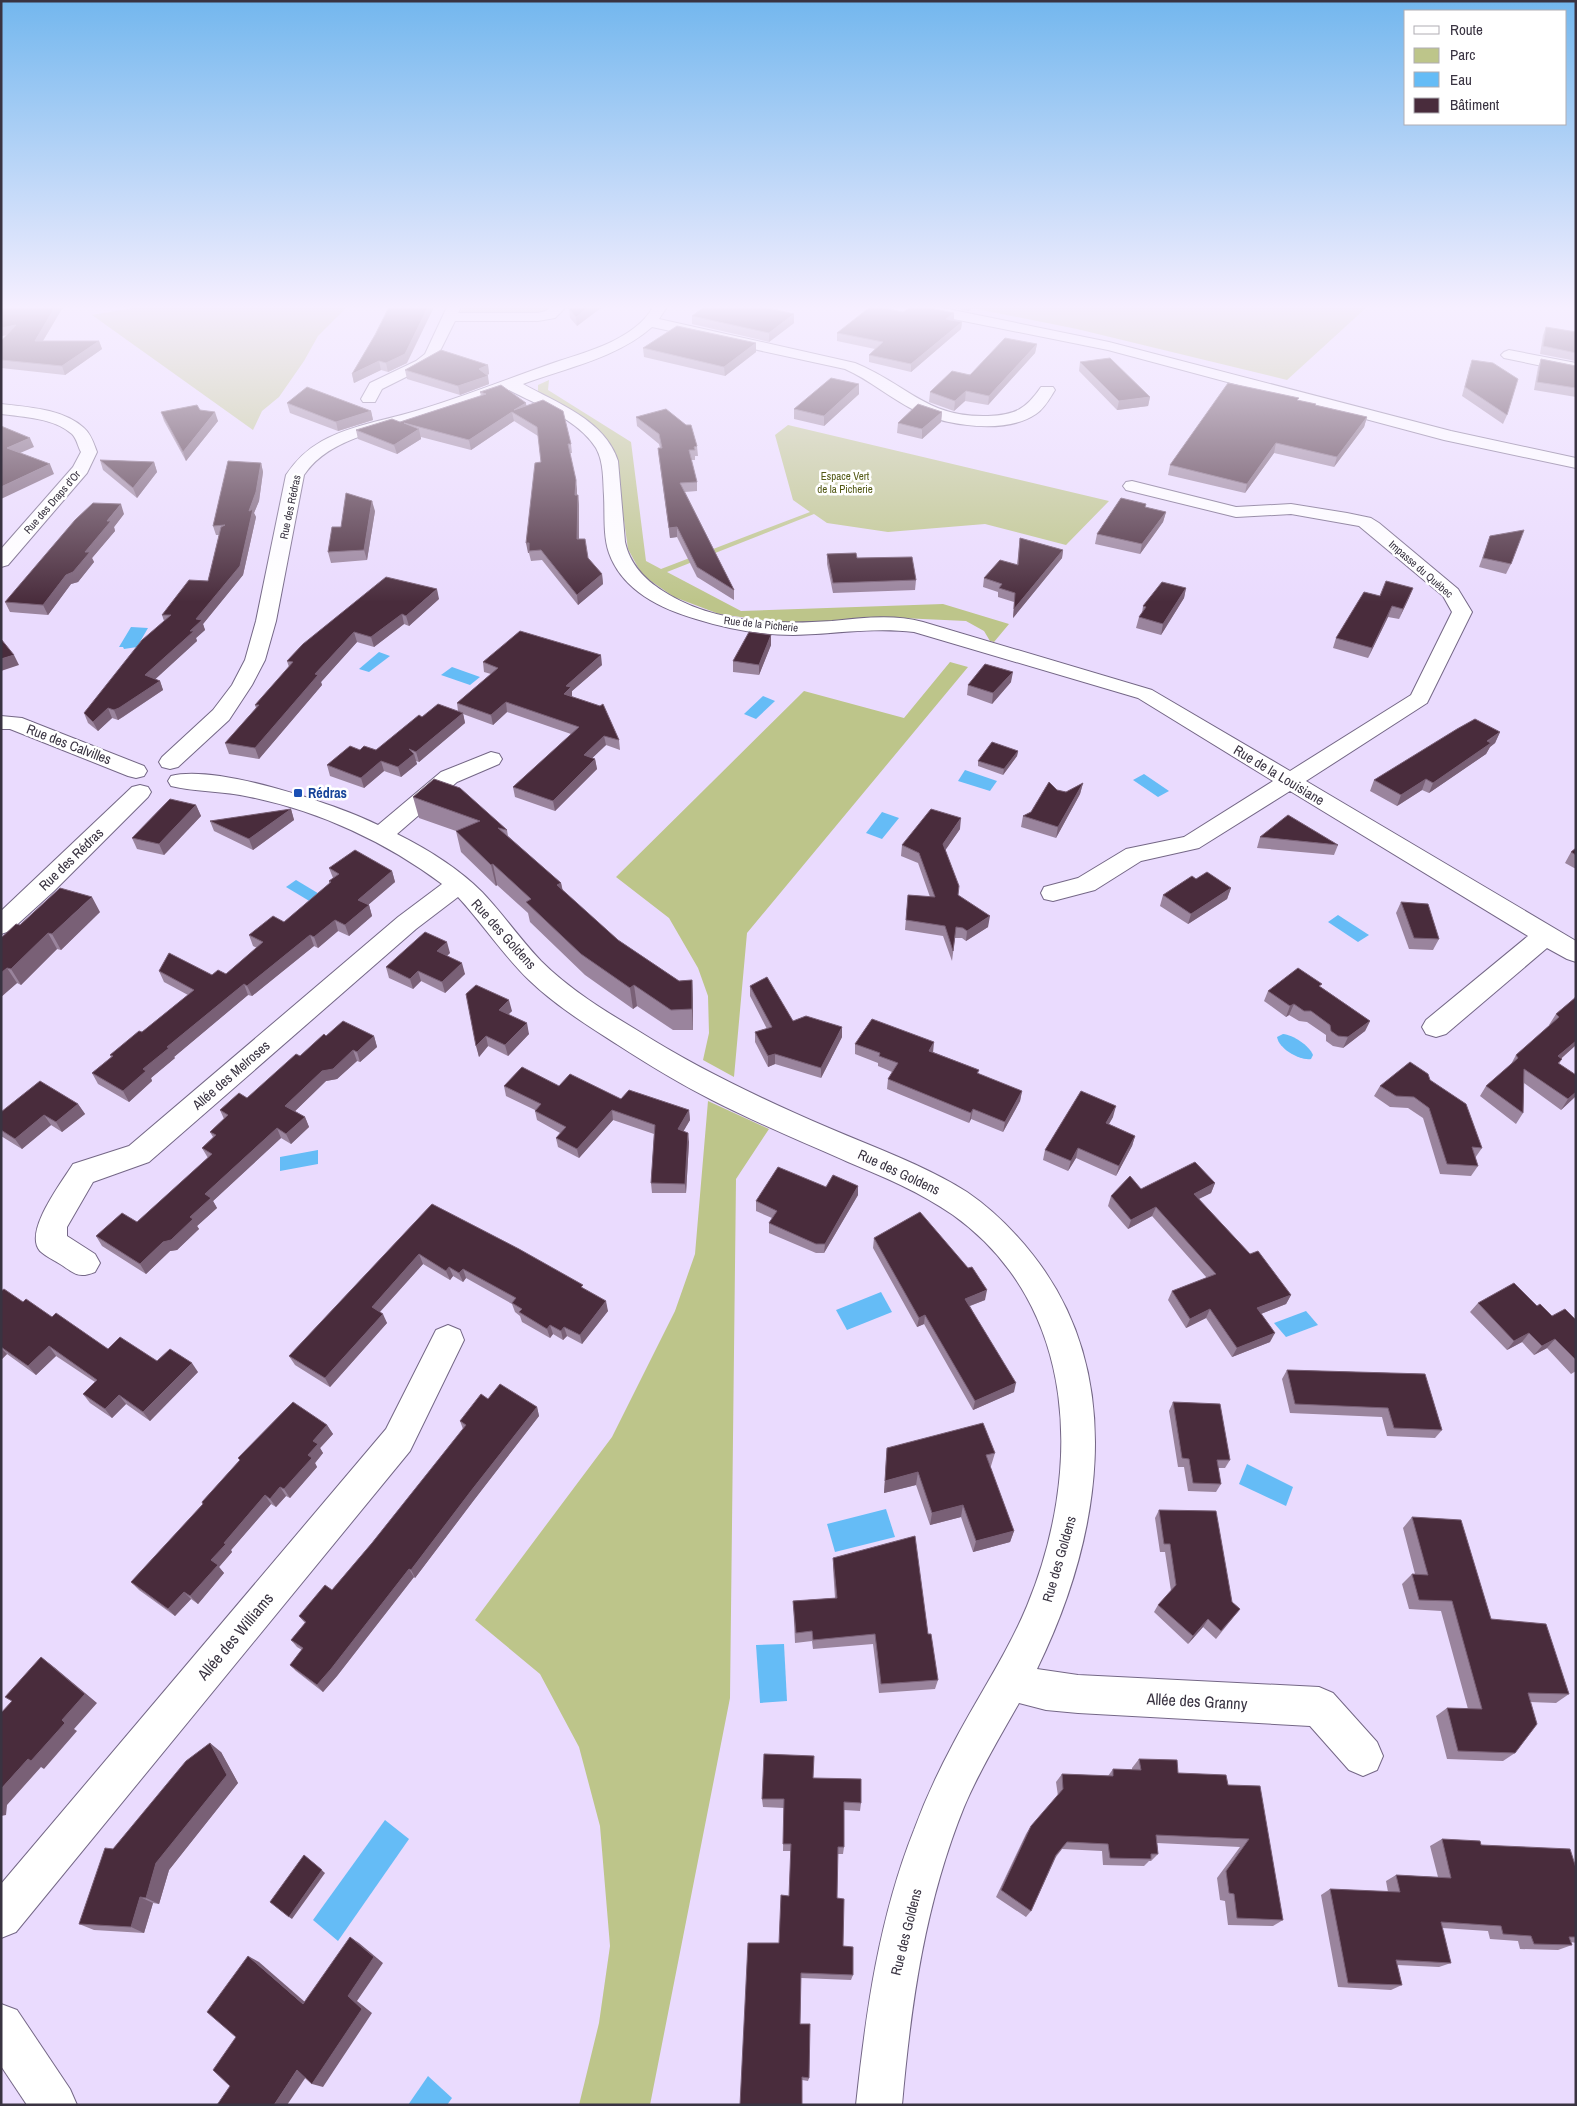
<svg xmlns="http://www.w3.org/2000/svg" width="1577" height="2106" font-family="'Archivo Narrow',sans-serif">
  <rect width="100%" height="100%" fill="#eadbfe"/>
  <g fill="#bdc58a">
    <path d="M 139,307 L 347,307 L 318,336 L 304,361 L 279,397 L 262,411 L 253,430 L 92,315 Z"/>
    <path d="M 463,307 L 549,307 L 545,311 L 538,313 L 459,314 Z"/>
    <path d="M 967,307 L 1367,307 L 1287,380 L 1077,329 Z"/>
    <path d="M 549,380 L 548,390 L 631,442 L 646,561 L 661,569 L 810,512 L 793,500 L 775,435 L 788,425 L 1109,501 L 1066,545 L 985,524 L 888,532 L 827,523 L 814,514 L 667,572 L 741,611 L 943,604 L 1009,624 L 994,642 L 990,641 L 984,631 L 966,621 L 901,618 L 807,624 L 777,622 L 719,614 L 674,597 L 642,575 L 628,549 L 614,450 L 609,442 L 598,431 L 538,392 L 538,385 Z"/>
    <path d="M 950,662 L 968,667 L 747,933 L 734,1077 L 703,1060 L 709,1033 L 708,996 L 698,968 L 669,918 L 616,877 L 804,691 L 904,718 Z"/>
    <path d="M 708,1101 L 769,1129 L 736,1179 L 730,1698 L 650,2105 L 579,2105 L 599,2023 L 610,1946 L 600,1826 L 579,1747 L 540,1674 L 475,1620 L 612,1437 L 675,1311 L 695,1254 Z"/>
  </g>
  <g fill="#65bcf6">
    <path d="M 131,627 L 148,628 L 137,647 L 124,649 L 123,647 L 119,647 Z"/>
    <path d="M 379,652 L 390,656 L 369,672 L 359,669 Z"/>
    <path d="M 452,667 L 480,677 L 470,685 L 441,675 Z"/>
    <path d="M 763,696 L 775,701 L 756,719 L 744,714 Z"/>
    <path d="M 965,770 L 997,781 L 990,791 L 958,781 Z"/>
    <path d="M 1144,774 L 1169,791 L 1158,797 L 1133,780 Z"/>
    <path d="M 882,812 L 899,818 L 882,839 L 866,833 Z"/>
    <path d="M 296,880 L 326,898 L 316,905 L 286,887 Z"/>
    <path d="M 1338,915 L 1369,935 L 1358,942 L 1328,922 Z"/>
    <path d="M 1283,1034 C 1293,1035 1309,1045 1313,1055 L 1311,1059 C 1300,1061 1279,1049 1277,1037 Z"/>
    <path d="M 318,1150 L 318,1164 L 280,1171 L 280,1157 Z"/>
    <path d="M 881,1292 L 892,1312 L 847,1330 L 836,1310 Z"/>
    <path d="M 1306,1311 L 1318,1325 L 1286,1337 L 1274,1323 Z"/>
    <path d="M 1247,1464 L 1293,1487 L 1286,1506 L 1239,1484 Z"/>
    <path d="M 886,1509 L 895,1537 L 835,1552 L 827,1524 Z"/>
    <path d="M 784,1644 L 787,1701 L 760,1703 L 756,1645 Z"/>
    <path d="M 385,1820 L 409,1839 L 338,1941 L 313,1920 Z"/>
    <path d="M 428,2076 L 452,2098 L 447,2105 L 408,2105 Z"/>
  </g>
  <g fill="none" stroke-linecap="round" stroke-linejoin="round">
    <defs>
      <g id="minor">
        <path d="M 447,307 L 461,307 L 458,313 L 538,313 L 546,311 L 550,307 L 566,307 L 555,318 L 538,321 L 455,321 L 436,359 L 426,367 L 382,389 L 375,402 L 363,402 L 361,399 L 370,383 L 416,361 L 425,354 Z"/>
        <path d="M 653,307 L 667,307 L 659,319 L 855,363 C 907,384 926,418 988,416 C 1015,415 1026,409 1041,387 L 1053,387 L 1055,390 C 1050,398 1044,409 1036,414 C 1005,435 946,426 914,410 C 890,398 870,380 845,369 L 652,327 C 617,358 566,368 523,384 C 557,403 605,420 618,461 L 625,542 C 630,564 644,579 663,591 C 712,623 776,625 832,621 C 862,618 894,614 923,622 L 1152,690 L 1290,771 L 1411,695 L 1452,612 L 1443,596 L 1359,526 L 1291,514 L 1236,517 L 1126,490 L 1123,486 L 1126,482 L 1132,481 L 1236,507 L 1291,504 L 1347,513 L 1371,518 L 1379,523 L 1458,589 L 1472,612 L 1427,703 L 1306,781 L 1576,941 L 1576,962 L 1567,959 L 1547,948 L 1446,1034 L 1436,1037 L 1426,1034 L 1422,1027 L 1426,1020 L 1528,936 L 1290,791 L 1199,848 L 1141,861 L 1095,890 L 1053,901 L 1044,899 L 1041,893 L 1044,887 L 1078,878 L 1126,849 L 1184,837 L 1273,781 L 1138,698 L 914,632 C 874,627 834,634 793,635 C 760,635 728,629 696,619 C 661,609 622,590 609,553 C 603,536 605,514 604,496 C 603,481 604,462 596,448 C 578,419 537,405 509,390 C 482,399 456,409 429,417 C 387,430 330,436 304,475 L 276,621 L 265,660 L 252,685 L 229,720 L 178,767 L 170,769 L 162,767 L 159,762 L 162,757 L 213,710 L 232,685 L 245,660 L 256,621 L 286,475 C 296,460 306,450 322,441 C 351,425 387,420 419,410 C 466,396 512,377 559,361 C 590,351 636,338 653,307 Z"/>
        <path d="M 907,307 L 938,307 L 1109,342 L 1451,431 L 1576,458 L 1576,468 L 1444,440 L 1108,350 L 914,311 Z"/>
        <path d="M 1509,350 L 1576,363 L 1576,373 L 1504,358 L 1501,355 L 1504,352 Z"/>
        <path d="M 1,404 C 27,407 64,409 84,428 C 91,434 94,444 97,452 L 87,473 L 8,565 L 1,567 L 1,549 L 73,467 L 81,452 C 78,447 77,439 72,434 C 54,418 24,417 1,414 Z"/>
        <path d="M 1,716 L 22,718 L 144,766 L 147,771 L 144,776 L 136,778 L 128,776 L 10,729 L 1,729 Z"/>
        <path d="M 491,752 L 499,754 L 502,759 L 499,764 L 457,782 L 397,834 C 427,849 458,868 482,892 C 503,914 520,939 541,961 C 570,990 605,1011 640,1032 C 700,1070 764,1100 829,1128 C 876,1148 924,1165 967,1192 C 992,1209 1014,1231 1033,1255 C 1129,1377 1100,1540 1037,1669 L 1078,1675 L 1319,1687 L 1333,1693 L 1377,1742 L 1383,1756 L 1377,1770 L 1363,1776 L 1349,1770 L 1310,1726 L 1078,1713 L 1046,1710 L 1019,1703 C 1000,1737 979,1771 964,1807 C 925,1903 911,2003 902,2105 L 856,2105 C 866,2011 879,1918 914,1830 C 925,1800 938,1772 953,1744 C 977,1698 1007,1654 1027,1606 C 1082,1473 1080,1306 953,1215 C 920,1192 884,1177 848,1162 C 803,1142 757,1123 712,1100 C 680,1084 649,1065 618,1045 C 587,1025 556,1006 529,980 C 503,955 483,924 458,897 L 416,929 L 149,1162 L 93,1182 L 67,1227 L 67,1236 L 95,1254 L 100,1263 L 95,1272 C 78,1279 74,1273 60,1264 C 54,1260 45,1256 40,1251 C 23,1232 62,1182 73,1164 L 129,1146 L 398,917 L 442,884 C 386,842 319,811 250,797 C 224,791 196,792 171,786 L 168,781 L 171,776 C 216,764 336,804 378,825 L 441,772 Z"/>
        <path d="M 140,785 L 148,787 L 151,792 L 148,797 L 54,891 L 10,931 L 1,934 L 1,911 L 132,787 Z"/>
        <path d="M 448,1325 L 460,1330 L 464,1340 L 410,1451 L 16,1932 L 1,1938 L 1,1884 L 386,1429 L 436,1330 Z"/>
        <path d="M 1,2004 L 17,2010 L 70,2089 L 77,2105 L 27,2105 L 1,2066 Z"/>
      </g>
    </defs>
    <use href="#minor" stroke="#746786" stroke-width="2"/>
    <use href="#minor" fill="#fff" fill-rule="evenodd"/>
  </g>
  <g fill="#9a849d">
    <path d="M 1,307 L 63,307 L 43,341 L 99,341 L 102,349 L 65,375 L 1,368 L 1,341 L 7,335 L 1,336 Z"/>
    <path d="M 602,307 L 577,326 L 570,318 L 569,309 Z"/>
    <path d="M 775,307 L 772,309 L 794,314 L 794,323 L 769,342 L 692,324 L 692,316 Z"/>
    <path d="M 950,307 L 974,307 L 968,311 Z"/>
    <path d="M 903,312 L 954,313 L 954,320 L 962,322 L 961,329 L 911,372 L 869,362 L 869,355 L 875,349 L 837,341 L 837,333 Z"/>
    <path d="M 1546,327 L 1576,332 L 1576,361 L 1540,354 L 1543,335 Z"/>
    <path d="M 375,335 L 407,363 L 388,372 L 381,370 L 354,383 L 352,374 Z"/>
    <path d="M 756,343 L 756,352 L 725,376 L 644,357 L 643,348 Z"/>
    <path d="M 1037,344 L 1035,353 L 988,405 L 965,401 L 954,411 L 929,402 L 930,392 Z"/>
    <path d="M 1541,359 L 1576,366 L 1576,397 L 1534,390 L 1538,367 Z"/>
    <path d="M 1472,360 L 1507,415 L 1503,424 L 1462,396 L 1469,369 Z"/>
    <path d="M 1080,362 L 1150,397 L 1148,406 L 1117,410 L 1079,371 Z"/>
    <path d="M 488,365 L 489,374 L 487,375 L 489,384 L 460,395 L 407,379 L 405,370 Z"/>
    <path d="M 859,384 L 859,394 L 824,426 L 794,419 L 794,409 Z"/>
    <path d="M 480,392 L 526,406 L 571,444 L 572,453 L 570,453 L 577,490 L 577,495 L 579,505 L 579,539 L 588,558 L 602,574 L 603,584 L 578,605 L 542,560 L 531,561 L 529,553 L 528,553 L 541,462 L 538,436 L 514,421 L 471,450 L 421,437 L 421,439 L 397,454 L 358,439 L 356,430 L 400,422 L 481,396 Z"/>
    <path d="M 1298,400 L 1315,405 L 1367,417 L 1364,427 L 1334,467 L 1274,453 L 1245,493 L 1168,475 L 1170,465 Z"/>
    <path d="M 287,403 L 371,411 L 373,420 L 338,431 L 290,413 Z"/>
    <path d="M 200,410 L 218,421 L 186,461 L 164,421 L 161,412 Z"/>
    <path d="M 942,412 L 941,422 L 922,439 L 897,433 L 898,423 Z"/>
    <path d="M 636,417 L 697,446 L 698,456 L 695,456 L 695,460 L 691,460 L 697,482 L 697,491 L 685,492 L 734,590 L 734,600 L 697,577 L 677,537 L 670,538 L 659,458 L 658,448 L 660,448 L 659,444 L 637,426 Z"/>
    <path d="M 100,460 L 154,462 L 157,472 L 137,498 L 103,470 Z"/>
    <path d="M 261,463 L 263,472 L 259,501 L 254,513 L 256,517 L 243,575 L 203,624 L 205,630 L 196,638 L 197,641 L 155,679 L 160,681 L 163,690 L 123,717 L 118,720 L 112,718 L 98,731 L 88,723 L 84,713 L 164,621 L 162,615 L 208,581 L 219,535 L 216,535 L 213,526 Z"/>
    <path d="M 1146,504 L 1145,507 L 1166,512 L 1163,522 L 1140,554 L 1095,544 L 1097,534 Z"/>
    <path d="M 375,511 L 367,560 L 331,563 L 328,552 L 341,527 Z"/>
    <path d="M 124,514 L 114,527 L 115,531 L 92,558 L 94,562 L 78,582 L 71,584 L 48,615 L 10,612 L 5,602 Z"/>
    <path d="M 1490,536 L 1511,564 L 1506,574 L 1479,567 Z"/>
    <path d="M 1020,538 L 1063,550 L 1062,558 L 1013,618 L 1014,602 L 998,597 L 998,592 L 983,587 L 984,578 L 1017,565 Z"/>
    <path d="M 827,554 L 857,558 L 916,580 L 915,590 L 833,593 L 827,564 Z"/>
    <path d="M 1186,588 L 1184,598 L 1161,635 L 1136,628 L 1139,617 L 1142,613 L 1143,606 Z"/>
    <path d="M 1413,588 L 1399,619 L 1388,617 L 1368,658 L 1333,648 L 1336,638 L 1380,596 Z"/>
    <path d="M 439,599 L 409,626 L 404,624 L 374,647 L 357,642 L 321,682 L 322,685 L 259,759 L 229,754 L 225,743 L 256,708 L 255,705 L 289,667 L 287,661 L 303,644 Z"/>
    <path d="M 771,635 L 771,645 L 759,675 L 733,672 L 733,661 Z"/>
    <path d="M 483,662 L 602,665 L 572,691 L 572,697 L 619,740 L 620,750 L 606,745 L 592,758 L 595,759 L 597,769 L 555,811 L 515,797 L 513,787 L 571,734 L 507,712 L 493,725 L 463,714 L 465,723 L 419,762 L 416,761 L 417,764 L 401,777 L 384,771 L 364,788 L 330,776 L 327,765 L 360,750 L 376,750 L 422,717 L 458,711 L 457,703 L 491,674 L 484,672 Z"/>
    <path d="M 1011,682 L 992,704 L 967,695 L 968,685 Z"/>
    <path d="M 1500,732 L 1495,743 L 1490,747 L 1486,754 L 1429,793 L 1422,790 L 1397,806 L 1370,791 L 1374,780 Z"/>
    <path d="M 1018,751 L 1017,756 L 1003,775 L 978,766 L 978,761 Z"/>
    <path d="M 1083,783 L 1080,794 L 1056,838 L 1021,827 L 1023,816 L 1031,812 L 1057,790 L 1066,792 Z"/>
    <path d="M 413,797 L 507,830 L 508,836 L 561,883 L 563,891 L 618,940 L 679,981 L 692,980 L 693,1001 L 693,1030 L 673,1030 L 637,1006 L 633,1009 L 585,975 L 530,922 L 528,913 L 497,885 L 496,886 L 461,852 L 456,831 L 419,818 Z"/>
    <path d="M 196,805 L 201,816 L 164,855 L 137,849 L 132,838 Z"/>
    <path d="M 291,809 L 294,820 L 253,850 L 214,831 L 210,821 Z"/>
    <path d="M 960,829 L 945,850 L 958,895 L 988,927 L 966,941 L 962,938 L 955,938 L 952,961 L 943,936 L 905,930 L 908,895 L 930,897 L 918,863 L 901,856 L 902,845 Z"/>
    <path d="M 1260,837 L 1338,845 L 1334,855 L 1257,848 Z"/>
    <path d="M 1576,848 L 1576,869 L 1565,863 L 1571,852 Z"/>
    <path d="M 329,868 L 392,871 L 395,882 L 368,905 L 369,905 L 372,916 L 349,936 L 338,931 L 318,948 L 314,946 L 252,996 L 248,995 L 174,1057 L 175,1058 L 151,1078 L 152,1081 L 129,1102 L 98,1084 L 92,1073 L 111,1057 L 110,1055 L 142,1032 L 188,995 L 164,982 L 159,971 L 212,975 L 226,974 L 257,948 L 253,946 L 249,935 L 284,922 L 329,884 L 329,881 L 333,878 Z"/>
    <path d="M 1231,888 L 1227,899 L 1188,924 L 1160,906 L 1163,895 Z"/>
    <path d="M 1401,902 L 1439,939 L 1433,950 L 1409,949 L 1396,913 Z"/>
    <path d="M 100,912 L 61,950 L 57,949 L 21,985 L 17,983 L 1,997 L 1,938 L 20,925 Z"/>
    <path d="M 450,953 L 447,956 L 465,974 L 445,993 L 421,981 L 413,989 L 389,978 L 386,967 Z"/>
    <path d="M 750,986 L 793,1021 L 842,1037 L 821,1078 L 775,1064 L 768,1067 L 755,1042 L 755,1032 L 767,1029 L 750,996 Z"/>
    <path d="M 1321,987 L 1370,1021 L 1365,1031 L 1343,1048 L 1333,1046 L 1326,1041 L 1326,1035 L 1307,1022 L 1299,1021 L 1289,1015 L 1286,1017 L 1264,1001 L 1268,991 Z"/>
    <path d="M 466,994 L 512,1011 L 508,1014 L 529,1034 L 508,1056 L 488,1046 L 479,1057 Z"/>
    <path d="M 1576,995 L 1576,1045 L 1561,1058 L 1562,1059 L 1559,1064 L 1576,1075 L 1576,1096 L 1561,1110 L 1524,1083 L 1523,1113 L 1516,1124 L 1480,1096 L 1486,1086 L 1510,1066 L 1516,1055 L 1550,1025 L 1549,1025 L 1556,1014 L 1573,1000 Z"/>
    <path d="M 326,1036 L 374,1036 L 377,1047 L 360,1062 L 357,1061 L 337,1079 L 326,1081 L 295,1111 L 305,1117 L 309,1127 L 291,1144 L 281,1138 L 213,1201 L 217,1208 L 197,1226 L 199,1229 L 177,1250 L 170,1251 L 146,1274 L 102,1246 L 96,1236 L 137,1222 L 208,1158 L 202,1148 L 213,1137 L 210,1132 L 224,1119 L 220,1110 L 247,1098 Z"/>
    <path d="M 855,1044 L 933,1052 L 979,1070 L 978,1074 L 1022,1091 L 1020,1101 L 1003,1132 L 971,1119 L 969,1123 L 887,1089 L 888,1079 L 892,1072 L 878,1066 L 878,1063 L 855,1054 Z"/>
    <path d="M 1430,1080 L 1482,1148 L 1475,1158 L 1478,1166 L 1471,1176 L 1440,1174 L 1423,1118 L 1408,1108 L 1390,1107 L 1374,1096 L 1380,1086 Z"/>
    <path d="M 504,1086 L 559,1086 L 621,1099 L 689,1110 L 690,1120 L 683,1131 L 689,1142 L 686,1193 L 652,1193 L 651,1183 L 654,1134 L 613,1120 L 579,1158 L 558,1147 L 556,1138 L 560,1133 L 537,1120 L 535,1111 L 535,1110 L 506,1096 Z"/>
    <path d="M 78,1104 L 85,1114 L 62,1132 L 51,1125 L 22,1149 L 1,1136 L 1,1112 Z"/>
    <path d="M 1113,1117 L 1109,1124 L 1135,1136 L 1132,1146 L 1116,1176 L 1076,1158 L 1068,1171 L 1043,1160 L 1045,1150 Z"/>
    <path d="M 1215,1183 L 1211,1193 L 1199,1199 L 1250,1254 L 1291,1295 L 1286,1304 L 1261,1314 L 1270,1342 L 1232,1357 L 1206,1318 L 1186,1328 L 1168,1300 L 1172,1291 L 1207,1278 L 1152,1216 L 1128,1229 L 1108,1206 L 1111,1196 L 1141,1189 Z"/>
    <path d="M 858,1186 L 858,1195 L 824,1253 L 816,1253 L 769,1233 L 769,1223 L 772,1218 L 756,1211 L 756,1201 L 826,1187 Z"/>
    <path d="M 432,1204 L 583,1288 L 608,1311 L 582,1344 L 567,1336 L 563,1340 L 553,1334 L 550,1338 L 522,1322 L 520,1316 L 515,1312 L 512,1304 L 466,1278 L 463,1282 L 453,1276 L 450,1280 L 423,1264 L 380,1312 L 387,1323 L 330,1387 L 295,1365 L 289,1356 Z"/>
    <path d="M 874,1238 L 985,1300 L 970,1306 L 1014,1392 L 973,1410 L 924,1324 L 917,1327 L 873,1248 Z"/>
    <path d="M 1,1291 L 52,1317 L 108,1349 L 198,1372 L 150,1421 L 126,1404 L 112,1418 L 90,1403 L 83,1394 L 95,1382 L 56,1356 L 36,1375 L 7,1354 L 1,1360 Z"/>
    <path d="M 1478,1303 L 1537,1306 L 1552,1316 L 1576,1320 L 1576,1371 L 1571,1374 L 1547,1348 L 1534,1355 L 1522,1342 L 1507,1350 L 1470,1312 Z"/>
    <path d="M 1287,1370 L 1425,1374 L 1442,1430 L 1435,1438 L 1387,1436 L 1382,1417 L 1290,1413 L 1282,1379 Z"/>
    <path d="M 488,1399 L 537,1407 L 539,1416 L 474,1500 L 415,1578 L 414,1577 L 337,1676 L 323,1692 L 296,1671 L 290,1665 L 302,1650 L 297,1647 L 291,1640 L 305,1623 L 299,1616 L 332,1590 L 372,1543 L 463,1429 L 460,1421 Z"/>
    <path d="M 1173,1402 L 1230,1460 L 1225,1468 L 1218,1468 L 1221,1484 L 1216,1492 L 1188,1491 L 1184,1467 L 1178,1467 L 1169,1411 Z"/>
    <path d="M 327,1425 L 333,1434 L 320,1448 L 323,1453 L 315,1463 L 317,1467 L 290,1498 L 286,1496 L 276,1507 L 271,1504 L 231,1550 L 232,1552 L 219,1567 L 224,1573 L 198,1604 L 191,1599 L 175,1616 L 139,1590 L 131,1582 L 203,1504 L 202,1502 L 240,1460 L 238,1458 Z"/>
    <path d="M 887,1448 L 995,1453 L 991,1466 L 990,1466 L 1014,1531 L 1010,1542 L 973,1552 L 961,1517 L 930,1525 L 916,1485 L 884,1493 L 886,1460 Z"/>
    <path d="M 1159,1510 L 1232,1602 L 1240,1609 L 1216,1639 L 1203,1627 L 1188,1644 L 1154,1612 L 1158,1605 L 1171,1591 L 1165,1552 L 1160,1552 L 1155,1518 Z"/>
    <path d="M 1412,1517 L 1491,1619 L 1569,1694 L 1556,1703 L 1530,1702 L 1515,1753 L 1503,1761 L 1447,1759 L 1436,1716 L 1447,1708 L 1468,1709 L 1441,1611 L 1409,1609 L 1402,1584 L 1412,1574 L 1415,1574 L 1403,1528 Z"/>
    <path d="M 833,1558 L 928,1634 L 938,1680 L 935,1689 L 879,1693 L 873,1644 L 813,1649 L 812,1641 L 795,1643 L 793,1601 L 835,1598 L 833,1568 Z"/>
    <path d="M 221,1752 L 238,1783 L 169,1870 L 159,1904 L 153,1903 L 144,1933 L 94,1930 L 79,1924 L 113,1849 Z"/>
    <path d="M 1139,1759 L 1178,1773 L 1228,1785 L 1283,1920 L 1273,1926 L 1228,1925 L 1225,1901 L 1220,1900 L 1217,1878 L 1240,1847 L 1157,1843 L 1158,1854 L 1151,1861 L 1149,1861 L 1144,1866 L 1103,1865 L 1102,1851 L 1062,1849 L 1056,1857 L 1031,1911 L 1026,1917 L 996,1897 L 1026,1834 L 1031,1826 L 1058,1796 L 1056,1782 L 1062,1774 L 1108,1776 L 1113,1769 L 1132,1770 L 1132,1768 Z"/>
    <path d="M 813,1778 L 861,1803 L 860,1811 L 844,1810 L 844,1847 L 843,1854 L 837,1854 L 837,1898 L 843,1946 L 853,1975 L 851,1980 L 801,1978 L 800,2024 L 809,2078 L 808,2081 L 802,2080 L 779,1943 L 789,1896 L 791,1851 L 783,1851 L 784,1808 L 763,1807 L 762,1799 Z"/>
    <path d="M 1442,1839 L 1481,1845 L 1576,1868 L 1576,1943 L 1571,1942 L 1572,1945 L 1558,1950 L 1520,1949 L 1518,1941 L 1490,1939 L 1488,1931 L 1442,1928 L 1451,1963 L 1439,1967 L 1397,1965 L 1402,1985 L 1391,1990 L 1338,1987 L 1321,1895 L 1330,1889 L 1388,1892 L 1386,1881 L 1396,1875 L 1438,1877 L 1430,1846 Z"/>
  </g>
  <g fill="#796076">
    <path d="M 55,307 L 63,307 L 38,349 L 35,341 Z"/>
    <path d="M 428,307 L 434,307 L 407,363 L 388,372 L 386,363 Z"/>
    <path d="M 589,307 L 602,307 L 577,326 L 576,317 Z"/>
    <path d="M 968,307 L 974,307 L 968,311 Z"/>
    <path d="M 954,313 L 954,321 L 946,319 Z"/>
    <path d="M 794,314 L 794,323 L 769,342 L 769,333 Z"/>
    <path d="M 962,322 L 961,329 L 911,372 L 911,364 Z"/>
    <path d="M 16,325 L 19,333 L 1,336 L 1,328 Z"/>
    <path d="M 99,341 L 102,349 L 65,375 L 62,366 Z"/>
    <path d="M 756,343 L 756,352 L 725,376 L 724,367 Z"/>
    <path d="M 1037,344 L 1035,353 L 988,405 L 989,396 Z"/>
    <path d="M 379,361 L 381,370 L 354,383 L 352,374 Z"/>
    <path d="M 488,365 L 489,374 L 481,378 L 479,369 Z"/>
    <path d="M 488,376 L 489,384 L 460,395 L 458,386 Z"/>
    <path d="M 859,384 L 859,394 L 824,426 L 824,416 Z"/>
    <path d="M 966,391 L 965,401 L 954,411 L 955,401 Z"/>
    <path d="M 1150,397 L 1148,406 L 1117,410 L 1119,401 Z"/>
    <path d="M 526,403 L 527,412 L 514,410 Z"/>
    <path d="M 371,411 L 373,420 L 338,431 L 336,422 Z"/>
    <path d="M 215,412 L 218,421 L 186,461 L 183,452 Z"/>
    <path d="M 512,412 L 514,421 L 471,450 L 469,440 Z"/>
    <path d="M 942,412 L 941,422 L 922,439 L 922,429 Z"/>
    <path d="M 1367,417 L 1364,427 L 1334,467 L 1337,457 Z"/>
    <path d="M 419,429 L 421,439 L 397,454 L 394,445 Z"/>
    <path d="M 30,438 L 34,447 L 11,457 L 7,448 Z"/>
    <path d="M 1276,443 L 1274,453 L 1245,493 L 1247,484 Z"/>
    <path d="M 154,462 L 157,472 L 137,498 L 133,488 Z"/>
    <path d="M 261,463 L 263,472 L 259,501 L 254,513 L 256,517 L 243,575 L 203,624 L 205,630 L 196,638 L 197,641 L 149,685 L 145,675 L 190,631 L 196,619 L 249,511 Z"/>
    <path d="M 50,464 L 54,474 L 1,499 L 1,487 Z"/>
    <path d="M 576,480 L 577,490 L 577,505 L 575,495 Z"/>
    <path d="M 578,495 L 579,505 L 579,549 L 577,539 Z"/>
    <path d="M 372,501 L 375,511 L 367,560 L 364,550 Z"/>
    <path d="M 121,504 L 124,514 L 114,527 L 115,531 L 92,558 L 94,562 L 78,582 L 71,584 L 48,615 L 43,605 L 66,575 L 85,552 L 107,521 Z"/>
    <path d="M 1166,512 L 1163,522 L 1140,554 L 1142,544 Z"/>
    <path d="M 677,527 L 677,537 L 670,538 L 669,528 Z"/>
    <path d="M 526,543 L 529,543 L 529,553 L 528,553 Z"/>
    <path d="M 1063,550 L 1062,558 L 1013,618 L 1014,609 Z"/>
    <path d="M 602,574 L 603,584 L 578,605 L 577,595 Z"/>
    <path d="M 1186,588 L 1184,598 L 1161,635 L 1163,624 Z"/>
    <path d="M 1413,588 L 1409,598 L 1399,619 L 1403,609 Z"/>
    <path d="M 437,589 L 439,599 L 409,626 L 406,616 Z"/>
    <path d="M 1392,606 L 1388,617 L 1368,658 L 1372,648 Z"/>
    <path d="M 402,614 L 404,624 L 374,647 L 371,637 Z"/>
    <path d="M 354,632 L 357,642 L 321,682 L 322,685 L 259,759 L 255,748 L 315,674 Z"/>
    <path d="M 771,635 L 771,645 L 759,675 L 759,665 Z"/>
    <path d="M 14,655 L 19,665 L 1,671 L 1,659 Z"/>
    <path d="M 601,655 L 602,665 L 572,691 L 572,697 L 564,694 L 566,686 Z"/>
    <path d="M 1013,672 L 1011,682 L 992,704 L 993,693 Z"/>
    <path d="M 160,681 L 163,690 L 118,720 L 114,710 Z"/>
    <path d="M 506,702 L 507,712 L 493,725 L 491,715 Z"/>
    <path d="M 108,708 L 112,718 L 98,731 L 93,722 Z"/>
    <path d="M 463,713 L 465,723 L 419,762 L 416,752 Z"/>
    <path d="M 1500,732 L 1495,743 L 1490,747 L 1486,754 L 1429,793 L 1433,783 Z"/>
    <path d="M 604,736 L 606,745 L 585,765 L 584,755 Z"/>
    <path d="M 1018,751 L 1017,756 L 1003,775 L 1004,769 Z"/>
    <path d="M 414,754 L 417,764 L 401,777 L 398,767 Z"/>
    <path d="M 595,759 L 597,769 L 555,811 L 553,801 Z"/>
    <path d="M 381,761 L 384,771 L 364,788 L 361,778 Z"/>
    <path d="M 1426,779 L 1422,790 L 1397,806 L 1401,795 Z"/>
    <path d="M 1083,783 L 1080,794 L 1056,838 L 1058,827 Z"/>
    <path d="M 196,805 L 201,816 L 164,855 L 159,844 Z"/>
    <path d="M 291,809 L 294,820 L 253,850 L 249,839 Z"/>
    <path d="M 961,818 L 960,829 L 942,855 L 943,844 Z"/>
    <path d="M 493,864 L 497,885 L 496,886 L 491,865 Z"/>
    <path d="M 392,871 L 395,882 L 361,911 L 358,900 Z"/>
    <path d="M 561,883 L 565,904 L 557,885 Z"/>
    <path d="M 1231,888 L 1227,899 L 1188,924 L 1191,914 Z"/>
    <path d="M 92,897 L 100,912 L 61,950 L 52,934 Z"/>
    <path d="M 369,905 L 372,916 L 349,936 L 345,925 Z"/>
    <path d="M 990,916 L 988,927 L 966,941 L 967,931 Z"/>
    <path d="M 335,920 L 338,931 L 318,948 L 314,937 Z"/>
    <path d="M 48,933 L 57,949 L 21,985 L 11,969 Z"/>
    <path d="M 310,935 L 314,946 L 252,996 L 247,986 Z"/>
    <path d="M 447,942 L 450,953 L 440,962 L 437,951 Z"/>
    <path d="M 462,963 L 465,974 L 445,993 L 442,982 Z"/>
    <path d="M 7,968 L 17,983 L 1,997 L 1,973 Z"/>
    <path d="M 418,971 L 421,981 L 413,989 L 410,979 Z"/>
    <path d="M 692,980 L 693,1001 L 693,1030 L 692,1009 Z"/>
    <path d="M 244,984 L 248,995 L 174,1057 L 175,1058 L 151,1078 L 152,1081 L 129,1102 L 123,1091 L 143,1069 L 167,1047 Z"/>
    <path d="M 634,985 L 637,1006 L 633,1009 L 630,988 Z"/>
    <path d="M 509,1000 L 512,1011 L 502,1021 L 499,1010 Z"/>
    <path d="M 1294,1004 L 1289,1015 L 1286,1017 L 1290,1006 Z"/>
    <path d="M 1370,1021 L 1365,1031 L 1343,1048 L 1348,1037 Z"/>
    <path d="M 527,1023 L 529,1034 L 508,1056 L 505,1045 Z"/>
    <path d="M 842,1027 L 842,1037 L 821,1078 L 821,1068 Z"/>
    <path d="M 374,1036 L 377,1047 L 360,1062 L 357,1052 Z"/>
    <path d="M 486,1036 L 488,1046 L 479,1057 L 476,1046 Z"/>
    <path d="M 1576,1041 L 1576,1045 L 1552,1067 L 1558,1056 Z"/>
    <path d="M 934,1042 L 933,1053 L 929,1051 Z"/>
    <path d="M 353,1050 L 357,1061 L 337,1079 L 326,1081 L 290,1116 L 285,1106 L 322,1071 Z"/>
    <path d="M 775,1054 L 775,1064 L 768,1067 L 768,1056 Z"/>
    <path d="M 1022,1091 L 1020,1101 L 1003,1132 L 1005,1122 Z"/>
    <path d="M 1576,1092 L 1576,1096 L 1561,1110 L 1568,1099 Z"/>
    <path d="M 78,1104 L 85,1114 L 62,1132 L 56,1122 Z"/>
    <path d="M 1116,1106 L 1113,1117 L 1103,1134 L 1106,1123 Z"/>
    <path d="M 973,1109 L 971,1119 L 969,1123 L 971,1113 Z"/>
    <path d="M 612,1110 L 613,1120 L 579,1158 L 577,1149 Z"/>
    <path d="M 689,1110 L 690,1120 L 679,1139 L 678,1129 Z"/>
    <path d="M 44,1115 L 51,1125 L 22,1149 L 15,1139 Z"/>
    <path d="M 305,1117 L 309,1127 L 291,1144 L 286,1134 Z"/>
    <path d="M 277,1128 L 281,1138 L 213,1201 L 217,1208 L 197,1226 L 199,1229 L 177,1250 L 170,1251 L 146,1274 L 140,1264 L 190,1217 L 205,1194 Z"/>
    <path d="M 688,1133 L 689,1142 L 686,1193 L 685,1184 Z"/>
    <path d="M 1135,1136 L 1132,1146 L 1116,1176 L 1119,1166 Z"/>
    <path d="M 1078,1148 L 1076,1158 L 1068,1171 L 1071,1161 Z"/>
    <path d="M 1215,1183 L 1211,1193 L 1190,1203 L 1194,1194 Z"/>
    <path d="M 858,1186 L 858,1195 L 824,1253 L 825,1244 Z"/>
    <path d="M 1156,1207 L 1152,1216 L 1128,1229 L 1131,1220 Z"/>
    <path d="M 419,1254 L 423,1264 L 376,1316 L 372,1307 Z"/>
    <path d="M 449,1267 L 453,1276 L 450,1280 L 446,1271 Z"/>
    <path d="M 463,1269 L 466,1278 L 463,1282 L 459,1273 Z"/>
    <path d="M 987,1290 L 985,1300 L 964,1308 L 965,1299 Z"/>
    <path d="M 1291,1295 L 1286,1304 L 1253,1317 L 1257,1308 Z"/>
    <path d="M 606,1301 L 608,1311 L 582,1344 L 580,1335 Z"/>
    <path d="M 1210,1309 L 1206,1318 L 1186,1328 L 1190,1319 Z"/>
    <path d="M 383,1314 L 387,1323 L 330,1387 L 325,1378 Z"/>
    <path d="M 925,1315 L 924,1324 L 917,1327 L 919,1318 Z"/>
    <path d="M 550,1325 L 553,1334 L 550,1338 L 547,1329 Z"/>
    <path d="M 564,1327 L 567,1336 L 563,1340 L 561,1331 Z"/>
    <path d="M 1275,1333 L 1270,1342 L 1232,1357 L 1237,1348 Z"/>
    <path d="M 1529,1333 L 1522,1342 L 1507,1350 L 1514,1341 Z"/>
    <path d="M 1555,1339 L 1547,1348 L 1534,1355 L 1542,1346 Z"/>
    <path d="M 49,1346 L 56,1356 L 36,1375 L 28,1366 Z"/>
    <path d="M 1,1348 L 7,1354 L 1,1360 Z"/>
    <path d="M 192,1363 L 198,1372 L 150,1421 L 143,1412 Z"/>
    <path d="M 1016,1383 L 1014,1392 L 973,1410 L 975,1401 Z"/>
    <path d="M 119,1395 L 126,1404 L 112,1418 L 105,1409 Z"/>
    <path d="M 537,1407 L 539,1416 L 474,1500 L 415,1578 L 411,1570 L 471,1491 Z"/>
    <path d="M 327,1425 L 333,1434 L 320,1448 L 323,1453 L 315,1463 L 317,1467 L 290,1498 L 284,1489 L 313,1441 Z"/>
    <path d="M 918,1472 L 916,1485 L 884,1493 L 885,1481 Z"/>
    <path d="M 280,1487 L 286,1496 L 276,1507 L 270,1499 Z"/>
    <path d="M 265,1495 L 271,1504 L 231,1550 L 232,1552 L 219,1567 L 224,1573 L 198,1604 L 190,1596 L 211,1560 L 224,1543 Z"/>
    <path d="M 963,1505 L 961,1517 L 930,1525 L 932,1513 Z"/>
    <path d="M 1014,1531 L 1010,1542 L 973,1552 L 976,1541 Z"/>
    <path d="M 409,1569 L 414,1577 L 337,1676 L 323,1692 L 317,1685 Z"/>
    <path d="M 184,1592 L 191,1599 L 175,1616 L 168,1609 Z"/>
    <path d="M 1208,1619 L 1203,1627 L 1188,1644 L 1193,1636 Z"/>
    <path d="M 41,1657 L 54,1667 L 97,1703 L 74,1729 L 77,1731 L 44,1769 L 41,1767 L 7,1805 L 6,1815 L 1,1816 L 1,1789 L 62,1720 Z"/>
    <path d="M 210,1743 L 221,1752 L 238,1783 L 169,1870 L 159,1904 L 146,1898 L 156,1863 Z"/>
    <path d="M 304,1855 L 325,1873 L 292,1919 L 289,1917 Z"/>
    <path d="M 140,1897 L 153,1903 L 144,1933 L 131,1927 Z"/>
    <path d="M 350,1937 L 359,1943 L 383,1963 L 357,2001 L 372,2013 L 323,2087 L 312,2084 L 348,1996 Z"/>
    <path d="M 248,1956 L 259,1962 L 313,2009 L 303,2004 Z"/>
    <path d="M 297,2070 L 308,2074 L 287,2105 L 274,2105 Z"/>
  </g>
  <g fill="#492c3c" stroke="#796076">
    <path d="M 1,307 L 55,307 L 35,341 L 99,341 L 62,366 L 1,360 L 1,341 L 16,325 L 1,328 Z"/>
    <path d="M 389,307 L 428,307 L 405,354 L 386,363 L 379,361 L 352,374 L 375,335 Z"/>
    <path d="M 570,307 L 589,307 L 576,317 L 569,309 Z"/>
    <path d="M 704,307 L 764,307 L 794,314 L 769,333 L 692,316 Z"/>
    <path d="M 870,307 L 880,307 L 903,312 L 911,307 L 925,307 L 954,313 L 946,319 L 962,322 L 911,364 L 869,355 L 883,342 L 837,333 Z"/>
    <path d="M 677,326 L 756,343 L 724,367 L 643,348 Z"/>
    <path d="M 1546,327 L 1576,332 L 1576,353 L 1543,346 Z"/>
    <path d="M 1005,338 L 1037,344 L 989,396 L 966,391 L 955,401 L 930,392 L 952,371 L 970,375 Z"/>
    <path d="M 441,350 L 488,365 L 479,369 L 488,376 L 458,386 L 405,370 Z"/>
    <path d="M 1110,358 L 1150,397 L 1119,401 L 1080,362 Z"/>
    <path d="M 1541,359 L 1576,366 L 1576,388 L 1537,382 Z"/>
    <path d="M 1472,360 L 1493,363 L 1518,379 L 1507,415 L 1465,387 Z"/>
    <path d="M 831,378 L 859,384 L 824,416 L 794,409 Z"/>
    <path d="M 1228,383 L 1299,398 L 1297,400 L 1316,404 L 1315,405 L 1367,417 L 1337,457 L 1276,443 L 1247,484 L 1170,465 Z"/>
    <path d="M 501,385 L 526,403 L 514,410 L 543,400 L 563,411 L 571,444 L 568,444 L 576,480 L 575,495 L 578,495 L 577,539 L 585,539 L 588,558 L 602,574 L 577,595 L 541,550 L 529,551 L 529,543 L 526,543 L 535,463 L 541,462 L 537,427 L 512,412 L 469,440 L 404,423 L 419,429 L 394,445 L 356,430 L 392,419 L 400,422 L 486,394 L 480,392 Z"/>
    <path d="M 307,387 L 371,411 L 336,422 L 287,403 Z"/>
    <path d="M 918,404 L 942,412 L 922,429 L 898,423 Z"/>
    <path d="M 197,405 L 200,410 L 215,412 L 183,452 L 161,412 Z"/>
    <path d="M 666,409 L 686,425 L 691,425 L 697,446 L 694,447 L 695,450 L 689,450 L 697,482 L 680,483 L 734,590 L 697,567 L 677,527 L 669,528 L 658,448 L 662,448 L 659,434 L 636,417 Z"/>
    <path d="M 1,426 L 30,438 L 7,448 L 50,464 L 1,487 Z"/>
    <path d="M 100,460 L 154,462 L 133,488 Z"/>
    <path d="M 228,461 L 261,463 L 256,492 L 249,511 L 253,509 L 240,566 L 196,619 L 202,620 L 190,631 L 194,631 L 145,675 L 160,681 L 119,708 L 114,710 L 108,708 L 93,722 L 84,713 L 142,640 L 171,615 L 162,615 L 189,580 L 208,581 L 221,527 L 225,525 L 213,526 Z"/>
    <path d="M 346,493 L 372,501 L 364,550 L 328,552 L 332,527 L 341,527 Z"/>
    <path d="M 1121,498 L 1146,504 L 1145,507 L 1166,512 L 1142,544 L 1097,534 Z"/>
    <path d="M 93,503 L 121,504 L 107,521 L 111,521 L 85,552 L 90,552 L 73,572 L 66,575 L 43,605 L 5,602 L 75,520 Z"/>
    <path d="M 1524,530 L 1511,564 L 1483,558 L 1490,536 Z"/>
    <path d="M 1020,538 L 1063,550 L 1014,609 L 1015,593 L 999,588 L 1002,584 L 984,578 L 1000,560 L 1018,565 Z"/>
    <path d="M 856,553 L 857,558 L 912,557 L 916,580 L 833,583 L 827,554 Z"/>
    <path d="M 386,577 L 437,589 L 406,616 L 402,614 L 371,637 L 354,632 L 315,674 L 318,675 L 255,748 L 225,743 L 259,705 L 255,705 L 293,662 L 287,661 L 303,644 Z"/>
    <path d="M 1386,581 L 1413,588 L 1403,609 L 1392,606 L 1372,648 L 1336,638 L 1364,592 L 1380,596 Z"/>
    <path d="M 1162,582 L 1186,588 L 1163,624 L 1139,617 L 1146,607 L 1143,606 Z"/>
    <path d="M 520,631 L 601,655 L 566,686 L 571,687 L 564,694 L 600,706 L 603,704 L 619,740 L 604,736 L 584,755 L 595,759 L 553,801 L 513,787 L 579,727 L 506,702 L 491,715 L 457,703 L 498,668 L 483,662 Z"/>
    <path d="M 749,632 L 771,635 L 759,665 L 733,661 Z"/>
    <path d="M 1,639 L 14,655 L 1,659 Z"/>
    <path d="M 985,664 L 1013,672 L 993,693 L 968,685 Z"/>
    <path d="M 438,704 L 463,713 L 416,752 L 409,749 L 414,754 L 398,767 L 381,761 L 361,778 L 327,765 L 350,746 L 360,750 L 364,746 L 376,750 L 419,715 L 422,717 Z"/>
    <path d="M 1475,719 L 1500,732 L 1487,741 L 1491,743 L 1433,783 L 1426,779 L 1401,795 L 1374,780 L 1457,729 Z"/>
    <path d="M 992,742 L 1018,751 L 1004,769 L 978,761 Z"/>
    <path d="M 434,779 L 460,788 L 507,830 L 498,828 L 561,883 L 557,885 L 618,940 L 679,981 L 692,980 L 692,1009 L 671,1010 L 634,985 L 630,988 L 581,954 L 526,902 L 531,899 L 493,864 L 491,865 L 456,831 L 480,821 L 413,797 Z"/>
    <path d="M 1049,782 L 1057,790 L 1066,792 L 1083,783 L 1058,827 L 1023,816 L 1031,812 Z"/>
    <path d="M 170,799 L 196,805 L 159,844 L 132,838 Z"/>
    <path d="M 291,809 L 249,839 L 210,821 Z"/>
    <path d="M 931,809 L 961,818 L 943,844 L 959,886 L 958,895 L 990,916 L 967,931 L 963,928 L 956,927 L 953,951 L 945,926 L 906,920 L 908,895 L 935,897 L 919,853 L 902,845 Z"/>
    <path d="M 1288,815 L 1338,845 L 1260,837 Z"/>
    <path d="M 1576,848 L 1576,855 L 1571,852 Z"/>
    <path d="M 355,850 L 392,871 L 358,900 L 369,905 L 345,925 L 335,920 L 314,937 L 310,935 L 247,986 L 244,984 L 167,1047 L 169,1048 L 143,1069 L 146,1071 L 123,1091 L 92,1073 L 113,1056 L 110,1055 L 139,1031 L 142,1032 L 194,990 L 159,971 L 169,953 L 212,975 L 218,970 L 226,974 L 263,942 L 249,935 L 273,916 L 284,922 L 331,882 L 329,881 L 339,874 L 329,868 Z"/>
    <path d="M 1207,872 L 1231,888 L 1191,914 L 1163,895 L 1192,876 L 1196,879 Z"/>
    <path d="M 60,888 L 92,897 L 52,934 L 48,933 L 11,969 L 7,968 L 1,973 L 1,938 L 16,924 L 20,925 Z"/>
    <path d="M 1401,902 L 1428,904 L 1439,939 L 1414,938 Z"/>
    <path d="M 425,932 L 447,942 L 437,951 L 462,963 L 442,982 L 418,971 L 410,979 L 386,967 Z"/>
    <path d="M 1298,968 L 1322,984 L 1319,986 L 1370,1021 L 1348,1037 L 1338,1036 L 1331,1031 L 1330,1025 L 1311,1011 L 1304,1011 L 1294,1004 L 1290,1006 L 1268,991 Z"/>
    <path d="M 767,977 L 793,1021 L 806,1016 L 842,1027 L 821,1068 L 775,1054 L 768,1056 L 755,1032 L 772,1027 L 750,986 Z"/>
    <path d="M 476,985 L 509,1000 L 499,1010 L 527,1023 L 505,1045 L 486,1036 L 476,1046 L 466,994 Z"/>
    <path d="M 1576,997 L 1576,1041 L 1558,1056 L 1562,1059 L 1558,1063 L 1576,1075 L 1576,1092 L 1568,1099 L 1524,1069 L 1523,1113 L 1486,1086 L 1518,1058 L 1516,1055 L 1559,1017 L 1556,1014 Z"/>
    <path d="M 872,1019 L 934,1042 L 929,1051 L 979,1070 L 977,1073 L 1022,1091 L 1005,1122 L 973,1109 L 971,1113 L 888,1079 L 898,1063 L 879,1056 L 880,1053 L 855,1044 Z"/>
    <path d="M 343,1021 L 374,1036 L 357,1052 L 353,1050 L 333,1069 L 322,1071 L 285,1106 L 305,1117 L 286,1134 L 277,1128 L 205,1194 L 211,1198 L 190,1217 L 193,1219 L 171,1240 L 163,1242 L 140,1264 L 96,1236 L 122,1213 L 137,1222 L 212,1154 L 202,1148 L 216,1135 L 210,1132 L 228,1115 L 220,1110 L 239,1093 L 247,1098 L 296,1054 L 300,1056 L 324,1034 L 326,1036 Z"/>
    <path d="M 1410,1062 L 1428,1074 L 1430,1080 L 1466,1104 L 1482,1148 L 1472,1147 L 1478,1166 L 1447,1164 L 1429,1108 L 1414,1097 L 1396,1096 L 1380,1086 Z"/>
    <path d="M 522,1067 L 559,1086 L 570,1074 L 621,1099 L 629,1090 L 689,1110 L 678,1129 L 688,1133 L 685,1184 L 651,1183 L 655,1125 L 612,1110 L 577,1149 L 556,1138 L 566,1127 L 535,1111 L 541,1104 L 504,1086 Z"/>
    <path d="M 40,1081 L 78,1104 L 56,1122 L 44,1115 L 15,1139 L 1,1130 L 1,1112 Z"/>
    <path d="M 1081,1091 L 1116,1106 L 1106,1123 L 1135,1136 L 1119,1166 L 1078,1148 L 1071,1161 L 1045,1150 Z"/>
    <path d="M 1195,1162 L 1215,1183 L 1194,1194 L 1250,1254 L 1258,1251 L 1291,1295 L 1257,1308 L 1275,1333 L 1237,1348 L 1210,1309 L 1190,1319 L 1172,1291 L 1216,1274 L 1156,1207 L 1131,1220 L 1111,1196 L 1130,1176 L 1141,1189 Z"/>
    <path d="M 778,1167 L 826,1187 L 833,1175 L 858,1186 L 825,1244 L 816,1244 L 769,1223 L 777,1211 L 756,1201 Z"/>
    <path d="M 432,1204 L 519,1249 L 583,1285 L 581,1287 L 606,1301 L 580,1335 L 564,1327 L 561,1331 L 550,1325 L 547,1329 L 519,1312 L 522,1309 L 512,1303 L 516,1298 L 463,1269 L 459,1273 L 449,1267 L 446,1271 L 419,1254 L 372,1307 L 383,1314 L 325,1378 L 289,1356 Z"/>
    <path d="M 920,1212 L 968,1268 L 972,1267 L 987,1290 L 965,1299 L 1016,1383 L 975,1401 L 925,1315 L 919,1318 L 874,1238 Z"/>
    <path d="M 1514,1283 L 1537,1306 L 1540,1304 L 1552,1316 L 1565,1309 L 1576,1320 L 1576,1360 L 1555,1339 L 1542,1346 L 1529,1333 L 1514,1341 L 1478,1303 Z"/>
    <path d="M 4,1289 L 23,1302 L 26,1299 L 52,1317 L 56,1313 L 108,1349 L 120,1337 L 157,1361 L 170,1349 L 192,1363 L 143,1412 L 119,1395 L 105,1409 L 83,1394 L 97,1380 L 49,1346 L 28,1366 L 1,1347 L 1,1291 Z"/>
    <path d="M 1287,1370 L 1425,1374 L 1442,1430 L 1394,1428 L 1388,1408 L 1295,1404 Z"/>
    <path d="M 500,1384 L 537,1407 L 471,1491 L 411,1570 L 409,1569 L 331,1669 L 317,1685 L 290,1665 L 303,1648 L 291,1640 L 306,1622 L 299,1616 L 325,1585 L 332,1590 L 372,1543 L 466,1425 L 460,1421 L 481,1394 L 488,1399 Z"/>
    <path d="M 293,1402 L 327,1425 L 313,1441 L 318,1444 L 308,1455 L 312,1458 L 284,1489 L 280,1487 L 270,1499 L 265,1495 L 224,1543 L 226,1544 L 211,1560 L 218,1565 L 190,1596 L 184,1592 L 168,1609 L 131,1582 L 203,1504 L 202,1502 L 240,1460 L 238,1458 Z"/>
    <path d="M 1173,1402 L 1220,1404 L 1230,1460 L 1217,1460 L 1221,1484 L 1193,1483 L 1189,1459 L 1182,1458 Z"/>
    <path d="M 983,1423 L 995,1453 L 986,1455 L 1014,1531 L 976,1541 L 963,1505 L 932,1513 L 918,1472 L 885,1481 L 887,1448 Z"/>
    <path d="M 1159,1510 L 1216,1511 L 1232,1602 L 1240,1609 L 1221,1631 L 1208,1619 L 1193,1636 L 1158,1605 L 1176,1585 L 1170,1544 L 1164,1544 Z"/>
    <path d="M 1412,1517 L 1461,1520 L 1491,1619 L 1546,1624 L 1569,1694 L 1528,1693 L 1537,1724 L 1515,1753 L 1458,1751 L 1447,1708 L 1482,1709 L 1452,1601 L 1419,1600 L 1412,1574 L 1428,1575 Z"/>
    <path d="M 915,1536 L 928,1634 L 931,1634 L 938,1680 L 881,1684 L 875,1634 L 813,1640 L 812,1631 L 796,1633 L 793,1601 L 837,1598 L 833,1558 Z"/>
    <path d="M 41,1657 L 85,1694 L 62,1720 L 65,1723 L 31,1761 L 28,1759 L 1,1789 L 1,1713 L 12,1701 L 5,1697 Z"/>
    <path d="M 210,1743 L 227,1775 L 156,1863 L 146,1898 L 140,1897 L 131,1927 L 79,1924 L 105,1848 L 113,1849 L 186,1761 Z"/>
    <path d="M 764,1754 L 814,1756 L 813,1778 L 861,1779 L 861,1803 L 844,1802 L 844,1847 L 838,1847 L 837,1898 L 844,1899 L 843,1946 L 853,1947 L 853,1975 L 801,1973 L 800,2024 L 810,2024 L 809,2078 L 802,2077 L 802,2105 L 740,2105 L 748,1943 L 779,1943 L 781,1895 L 789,1896 L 791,1844 L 783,1844 L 784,1799 L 762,1799 Z"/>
    <path d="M 1139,1759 L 1177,1760 L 1178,1773 L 1226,1775 L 1228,1785 L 1260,1786 L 1283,1920 L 1237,1918 L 1234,1894 L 1229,1893 L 1226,1871 L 1249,1839 L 1156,1835 L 1158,1854 L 1151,1854 L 1151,1859 L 1110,1858 L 1108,1844 L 1067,1842 L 1056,1855 L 1031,1911 L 1001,1890 L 1031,1826 L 1063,1789 L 1062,1774 L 1113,1776 L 1113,1769 L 1141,1770 Z"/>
    <path d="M 1442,1839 L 1480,1841 L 1481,1845 L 1570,1849 L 1576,1868 L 1576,1937 L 1569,1937 L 1572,1945 L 1534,1944 L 1531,1936 L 1503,1934 L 1501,1926 L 1441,1922 L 1451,1963 L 1396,1960 L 1402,1985 L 1348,1983 L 1330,1889 L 1400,1892 L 1396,1875 L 1451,1878 Z"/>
    <path d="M 304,1855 L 322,1870 L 289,1917 L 270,1902 Z"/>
    <path d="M 350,1937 L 374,1957 L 348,1996 L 362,2009 L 312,2084 L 297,2070 L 274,2105 L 217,2105 L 230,2086 L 213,2070 L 236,2037 L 207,2012 L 248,1956 L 303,2004 Z"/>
  </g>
  <linearGradient id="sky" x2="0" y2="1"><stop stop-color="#73b7ee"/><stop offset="0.51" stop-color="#f6efff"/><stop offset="1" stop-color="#f6efff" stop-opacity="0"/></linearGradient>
  <rect width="1577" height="602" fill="url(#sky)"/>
  <rect fill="#1a4fb4" stroke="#fff" stroke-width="2" x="293" y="788" width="10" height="10" rx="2.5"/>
  <g text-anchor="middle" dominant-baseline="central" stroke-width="5" stroke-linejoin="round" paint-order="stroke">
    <g font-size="11" fill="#535915" stroke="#fff">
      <text x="845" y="476">Espace Vert<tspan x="845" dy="13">de la Picherie</tspan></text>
    </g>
    <g font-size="11" fill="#393341" stroke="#fff">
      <text transform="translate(52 502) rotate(-49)">Rue des Draps d'Or</text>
      <text transform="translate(290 507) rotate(-78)">Rue des Rédras</text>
      <text transform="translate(1421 569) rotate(41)">Impasse du Québec</text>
      <text transform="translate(761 624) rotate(6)">Rue de la Picherie</text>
    </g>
    <g font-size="14" fill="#393341" stroke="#fff">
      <text transform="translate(69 744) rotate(21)">Rue des Calvilles</text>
      <text transform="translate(1279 775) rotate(31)">Rue de la Louisiane</text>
      <text transform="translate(71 859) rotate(-44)">Rue des Rédras</text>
      <text transform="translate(504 934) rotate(48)">Rue des Goldens</text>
      <text transform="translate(231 1075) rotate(-41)">Allée des Melroses</text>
      <text transform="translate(899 1172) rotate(25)">Rue des Goldens</text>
      <text transform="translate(1059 1559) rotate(-74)">Rue des Goldens</text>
      <text transform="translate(906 1932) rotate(-76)">Rue des Goldens</text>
    </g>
    <g font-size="14" font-weight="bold" fill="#164399" stroke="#fff" text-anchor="start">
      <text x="308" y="793">Rédras</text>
    </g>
    <g font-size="16" fill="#393341" stroke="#fff">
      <text transform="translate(235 1636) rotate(-50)">Allée des Williams</text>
      <text transform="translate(1197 1701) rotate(3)">Allée des Granny</text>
    </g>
  </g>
  <rect width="1577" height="2106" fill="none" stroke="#393341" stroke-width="5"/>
  <rect x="1404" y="10" width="162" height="115" fill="#ffffff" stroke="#b0adb3"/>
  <rect x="1414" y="26" width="25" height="8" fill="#ffffff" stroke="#b0adb3"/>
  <text x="1450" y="35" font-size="15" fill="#393341">Route</text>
  <rect x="1414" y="48" width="25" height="15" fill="#bdc58a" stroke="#b0adb3"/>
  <text x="1450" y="60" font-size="15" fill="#393341">Parc</text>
  <rect x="1414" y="72" width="25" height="15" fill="#65bcf6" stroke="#b0adb3"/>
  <text x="1450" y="85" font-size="15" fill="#393341">Eau</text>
  <rect x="1414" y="98" width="25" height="15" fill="#492c3c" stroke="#b0adb3"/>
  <text x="1450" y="110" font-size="15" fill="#393341">Bâtiment</text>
</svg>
